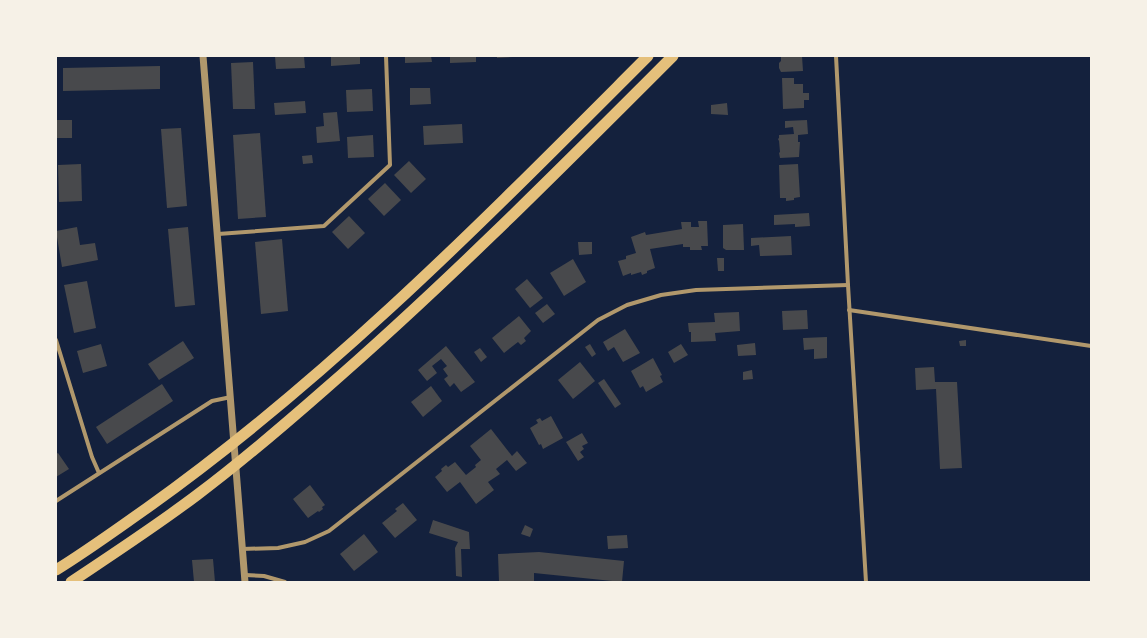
<svg xmlns="http://www.w3.org/2000/svg" width="1147" height="638" font-family="Barlow,sans-serif">
  <rect width="100%" height="100%" fill="#14213d"/>
  <g fill="#48494c">
    <path d="M 275,56 L 304,56 L 305,68 L 276,69 Z"/>
    <path d="M 331,56 L 360,56 L 360,64 L 331,66 Z"/>
    <path d="M 405,56 L 431,56 L 432,62 L 405,63 Z"/>
    <path d="M 450,56 L 476,56 L 476,62 L 450,63 Z"/>
    <path d="M 497,56 L 513,56 L 513,57 L 497,58 Z"/>
    <path d="M 781,56 L 802,56 L 803,71 L 781,72 L 779,68 L 779,63 L 781,61 Z"/>
    <path d="M 253,62 L 255,109 L 233,109 L 231,63 Z"/>
    <path d="M 160,66 L 160,89 L 63,91 L 63,68 Z"/>
    <path d="M 782,78 L 794,78 L 794,84 L 803,84 L 803,93 L 809,93 L 809,100 L 804,100 L 804,108 L 783,109 Z"/>
    <path d="M 410,88 L 430,88 L 431,104 L 410,105 Z"/>
    <path d="M 372,89 L 373,111 L 347,112 L 346,90 Z"/>
    <path d="M 305,101 L 306,113 L 275,115 L 274,103 Z"/>
    <path d="M 727,103 L 728,115 L 711,114 L 711,105 Z"/>
    <path d="M 337,112 L 340,141 L 317,143 L 316,127 L 324,126 L 323,113 Z"/>
    <rect x="56" y="120" width="16" height="18"/>
    <path d="M 807,120 L 808,134 L 798,135 L 798,142 L 800,142 L 799,157 L 780,158 L 779,153 L 780,152 L 779,141 L 778,139 L 779,138 L 779,135 L 794,134 L 793,127 L 785,128 L 785,121 Z"/>
    <path d="M 462,124 L 463,143 L 424,145 L 423,126 Z"/>
    <path d="M 181,128 L 187,206 L 167,208 L 161,129 Z"/>
    <path d="M 260,133 L 266,217 L 238,219 L 233,135 Z"/>
    <path d="M 373,135 L 374,157 L 348,158 L 347,137 Z"/>
    <path d="M 312,155 L 313,163 L 303,164 L 302,156 Z"/>
    <path d="M 409,161 L 426,179 L 411,193 L 394,175 Z"/>
    <path d="M 81,164 L 82,201 L 59,202 L 58,165 Z"/>
    <path d="M 798,164 L 800,197 L 794,198 L 794,200 L 786,201 L 786,198 L 780,198 L 779,165 Z"/>
    <path d="M 385,183 L 401,200 L 384,216 L 368,199 Z"/>
    <path d="M 809,213 L 810,226 L 795,227 L 795,224 L 774,225 L 774,215 Z"/>
    <path d="M 349,216 L 365,233 L 348,249 L 332,232 Z"/>
    <path d="M 698,221 L 707,221 L 708,246 L 701,246 L 702,250 L 690,250 L 690,247 L 683,247 L 683,244 L 650,249 L 655,268 L 647,271 L 647,273 L 642,275 L 641,272 L 631,275 L 631,273 L 623,276 L 618,261 L 626,259 L 626,256 L 636,253 L 631,237 L 645,232 L 646,235 L 682,229 L 681,222 L 691,222 L 691,227 L 699,227 Z"/>
    <path d="M 743,224 L 744,250 L 726,250 L 723,248 L 723,225 Z"/>
    <path d="M 77,227 L 80,245 L 95,243 L 98,260 L 62,267 L 56,231 Z"/>
    <path d="M 188,227 L 195,305 L 175,307 L 168,229 Z"/>
    <path d="M 791,236 L 792,255 L 760,256 L 759,245 L 751,246 L 751,238 Z"/>
    <path d="M 282,239 L 288,311 L 261,314 L 255,242 Z"/>
    <path d="M 578,242 L 592,242 L 592,254 L 579,255 Z"/>
    <path d="M 717,258 L 724,258 L 724,271 L 718,271 Z"/>
    <path d="M 573,259 L 586,282 L 564,296 L 550,273 Z"/>
    <path d="M 527,279 L 543,298 L 530,308 L 515,289 Z"/>
    <path d="M 87,281 L 96,328 L 74,333 L 64,285 Z"/>
    <path d="M 547,304 L 555,314 L 543,323 L 535,313 Z"/>
    <path d="M 807,310 L 808,329 L 783,330 L 782,311 Z"/>
    <path d="M 739,312 L 740,331 L 715,333 L 716,341 L 691,342 L 691,332 L 689,332 L 688,323 L 715,322 L 714,313 Z"/>
    <path d="M 519,316 L 531,331 L 524,338 L 526,341 L 521,345 L 518,342 L 504,353 L 492,338 Z"/>
    <path d="M 625,329 L 640,353 L 623,362 L 614,347 L 608,351 L 603,342 Z"/>
    <path d="M 827,337 L 827,358 L 814,359 L 814,349 L 804,350 L 803,338 Z"/>
    <path d="M 966,340 L 966,346 L 960,346 L 959,341 Z"/>
    <path d="M 183,341 L 194,358 L 159,380 L 148,364 Z"/>
    <path d="M 755,343 L 756,355 L 738,356 L 737,345 Z"/>
    <path d="M 101,344 L 107,366 L 83,373 L 77,351 Z"/>
    <path d="M 590,344 L 596,354 L 592,357 L 585,347 Z"/>
    <path d="M 681,344 L 688,355 L 674,363 L 668,352 Z"/>
    <path d="M 446,346 L 475,382 L 461,392 L 454,383 L 450,387 L 444,379 L 448,376 L 443,369 L 447,366 L 441,359 L 432,366 L 437,373 L 427,381 L 418,370 Z"/>
    <path d="M 480,348 L 487,357 L 481,362 L 474,352 Z"/>
    <path d="M 653,358 L 662,375 L 660,376 L 663,382 L 646,392 L 643,386 L 640,388 L 631,371 Z"/>
    <path d="M 580,362 L 595,381 L 573,399 L 558,380 Z"/>
    <path d="M 934,367 L 935,382 L 957,382 L 962,468 L 940,469 L 936,389 L 916,390 L 915,368 Z"/>
    <path d="M 752,370 L 753,379 L 743,380 L 743,372 Z"/>
    <path d="M 604,379 L 621,404 L 615,408 L 598,383 Z"/>
    <path d="M 162,384 L 173,401 L 107,444 L 96,427 Z"/>
    <path d="M 431,386 L 442,401 L 423,417 L 411,402 Z"/>
    <path d="M 551,416 L 563,438 L 543,449 L 541,444 L 539,445 L 530,428 L 538,423 L 536,420 L 540,418 L 542,421 Z"/>
    <path d="M 491,429 L 512,456 L 517,451 L 527,463 L 516,471 L 507,460 L 496,469 L 500,474 L 488,482 L 494,490 L 476,504 L 460,482 L 447,492 L 435,477 L 442,471 L 441,469 L 446,465 L 448,467 L 455,462 L 466,475 L 476,467 L 475,465 L 481,460 L 470,446 Z"/>
    <path d="M 582,433 L 588,443 L 582,446 L 584,449 L 580,452 L 584,457 L 578,461 L 566,442 Z"/>
    <path d="M 58,453 L 69,469 L 56,477 L 56,454 Z"/>
    <path d="M 310,485 L 325,505 L 322,507 L 323,509 L 319,512 L 318,511 L 308,518 L 293,499 Z"/>
    <path d="M 403,503 L 417,520 L 395,538 L 382,523 L 397,511 L 395,509 Z"/>
    <path d="M 433,520 L 469,532 L 470,549 L 461,549 L 462,577 L 456,576 L 455,548 L 458,542 L 429,533 Z"/>
    <path d="M 525,525 L 533,529 L 530,537 L 521,534 Z"/>
    <path d="M 364,534 L 378,552 L 354,571 L 340,554 Z"/>
    <path d="M 627,535 L 628,548 L 608,549 L 607,536 Z"/>
    <path d="M 539,552 L 624,561 L 622,582 L 534,573 L 534,582 L 499,582 L 498,554 Z"/>
    <path d="M 213,559 L 215,582 L 194,582 L 192,560 Z"/>
  </g>
  <g fill="none" stroke-linecap="round" stroke-linejoin="round">
    <g stroke="#b1986c" stroke-width="4">
      <path d="M 836,56 L 848,285 L 866,582"/>
      <path d="M 218,234 L 324,226 L 390,165 L 386,56"/>
      <path d="M 849,310 L 1091,346"/>
      <path d="M 56,340 L 92,457 L 99,473"/>
      <path d="M 56,501 L 212,401 L 231,397"/>
      <path d="M 242,549 L 278,548 L 305,542 L 329,531 L 598,320 L 627,305 L 661,295 L 696,290 L 848,285"/>
      <path d="M 245,575 L 264,576 L 285,582"/>
    </g>
    <path stroke="#b1986c" stroke-width="7" d="M 203,56 L 245,582"/>
    <g stroke="#e5c07b" stroke-width="11">
      <path d="M 56,570 C 87,551 117,529 147,508 C 331,377 489,215 648,56"/>
      <path d="M 71,582 C 113,554 156,526 197,495 C 241,462 283,426 324,390 C 446,284 559,170 673,56"/>
    </g>
  </g>
  <rect width="1147" height="638" fill="none" stroke="#f6f1e7" stroke-width="114"/>
</svg>
